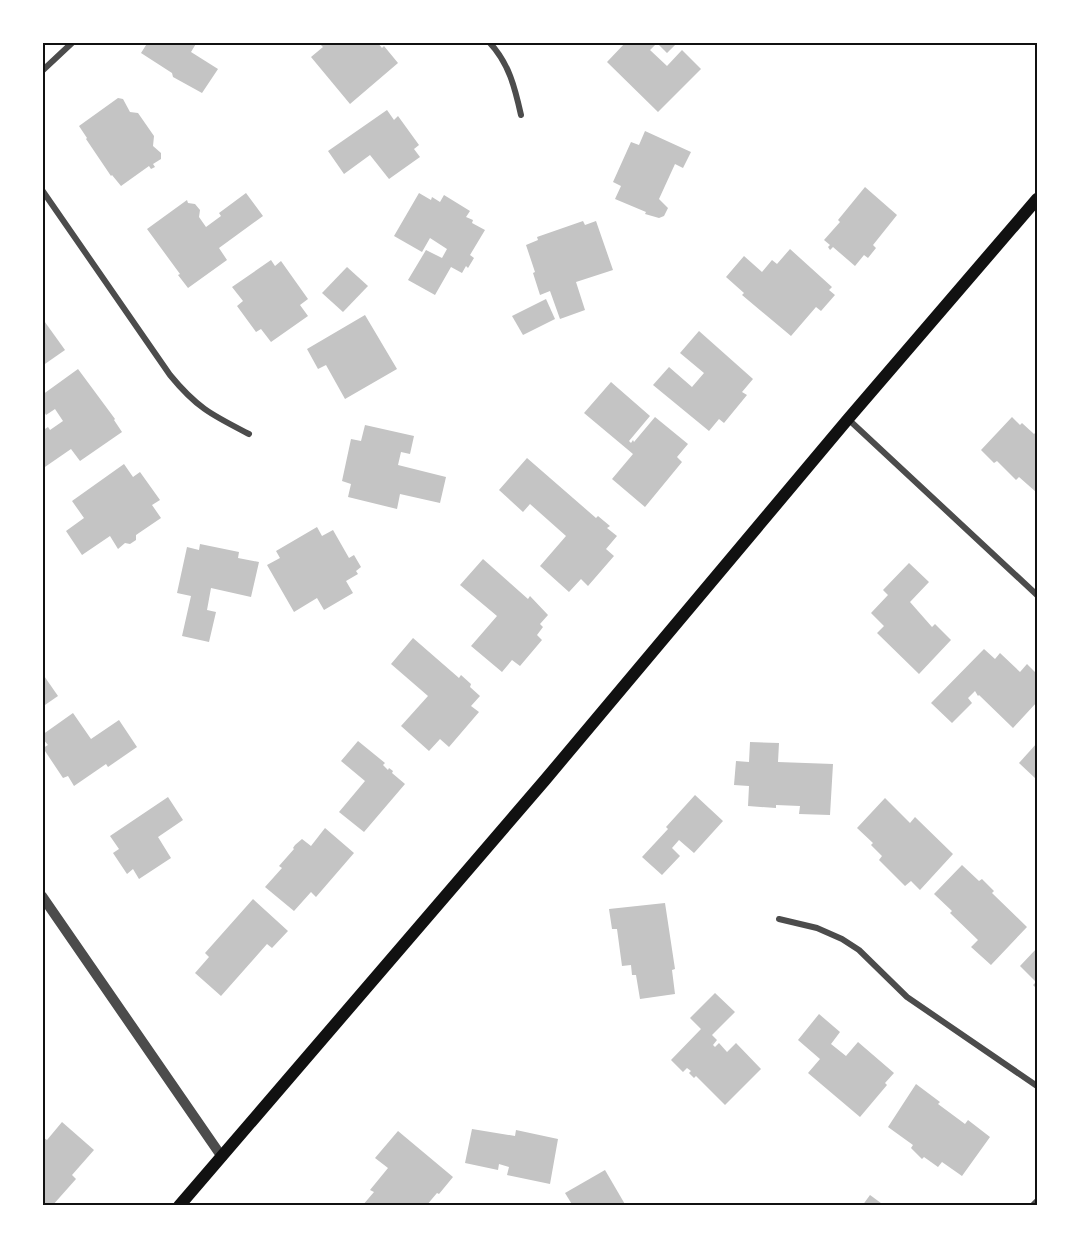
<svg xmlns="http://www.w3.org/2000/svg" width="1079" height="1248" font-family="'Varela Round',sans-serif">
  <rect width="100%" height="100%" fill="#fff"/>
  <g fill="#c4c4c4">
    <path d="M 148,42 L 197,42 L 191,52 L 218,69 L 202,93 L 173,77 L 172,73 L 141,53 Z"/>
    <path d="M 318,42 L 377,42 L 382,48 L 384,46 L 398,63 L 350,104 L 311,57 L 323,47 Z"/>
    <path d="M 626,42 L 678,42 L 667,53 L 657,43 L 650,50 L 667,66 L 682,50 L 701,69 L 658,112 L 607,62 Z"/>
    <path d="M 118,98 L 123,99 L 130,112 L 138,113 L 154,136 L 153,146 L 161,153 L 161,159 L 153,164 L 155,167 L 151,169 L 149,166 L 121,186 L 112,175 L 111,176 L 86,139 L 87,138 L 79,126 Z"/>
    <path d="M 387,110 L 394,120 L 398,116 L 419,145 L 414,149 L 420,157 L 389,179 L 370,155 L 344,174 L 328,151 Z"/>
    <path d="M 645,131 L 691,152 L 683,168 L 675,164 L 659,199 L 668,208 L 664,216 L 659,218 L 645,214 L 646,212 L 615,199 L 621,186 L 613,182 L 631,142 L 639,145 Z"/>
    <path d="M 865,187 L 897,215 L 873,245 L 876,248 L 868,258 L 864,255 L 855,266 L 833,247 L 830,250 L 828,247 L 830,245 L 824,240 L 840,222 L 838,220 Z"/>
    <path d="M 246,193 L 263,216 L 219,248 L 227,260 L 188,288 L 178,275 L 180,274 L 147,229 L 187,200 L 188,203 L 195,204 L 200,210 L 199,217 L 206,227 L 221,216 L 219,213 Z"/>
    <path d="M 419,193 L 431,200 L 432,197 L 440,202 L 444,195 L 470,211 L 466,217 L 473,220 L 472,223 L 485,230 L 470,255 L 474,258 L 468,268 L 466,266 L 462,273 L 451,267 L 435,295 L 408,280 L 426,250 L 442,258 L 447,249 L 430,238 L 422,252 L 394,236 Z"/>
    <path d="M 583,221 L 585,225 L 596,221 L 613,270 L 576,282 L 585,310 L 560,319 L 550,291 L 540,295 L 533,273 L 535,272 L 526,245 L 538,240 L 537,237 Z"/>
    <path d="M 790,249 L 832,287 L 829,290 L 835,295 L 821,311 L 816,307 L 791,336 L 742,295 L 744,293 L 726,277 L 744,256 L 762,272 L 772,260 L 777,264 Z"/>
    <path d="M 271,260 L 275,266 L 281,261 L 308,299 L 300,305 L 308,316 L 271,342 L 261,329 L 256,332 L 237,306 L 243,301 L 232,287 Z"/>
    <path d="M 347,267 L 368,286 L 343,312 L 322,293 Z"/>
    <path d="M 546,299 L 555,319 L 523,335 L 512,316 Z"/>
    <path d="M 365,315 L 397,369 L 345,399 L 326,365 L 318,369 L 307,349 Z"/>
    <path d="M 42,318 L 65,350 L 42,366 Z"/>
    <path d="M 699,331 L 753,379 L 742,392 L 747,395 L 724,423 L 719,419 L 709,431 L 653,385 L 669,367 L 692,387 L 704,373 L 680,353 Z"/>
    <path d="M 78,369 L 115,419 L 114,420 L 122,432 L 80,461 L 71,449 L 42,469 L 42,431 L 48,427 L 50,430 L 63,421 L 55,409 L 46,415 L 42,408 L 42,395 Z"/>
    <path d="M 611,382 L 650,416 L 629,441 L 631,443 L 633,440 L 634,442 L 655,417 L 688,444 L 677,457 L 682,462 L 645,507 L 612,479 L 633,454 L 584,413 Z"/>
    <path d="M 1012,417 L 1020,425 L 1022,423 L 1034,434 L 1037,431 L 1036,492 L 1019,477 L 1016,480 L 997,461 L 994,463 L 981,450 Z"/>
    <path d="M 365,425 L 414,436 L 410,454 L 401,452 L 398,465 L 446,477 L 440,503 L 400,494 L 397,509 L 348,497 L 351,484 L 342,481 L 351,439 L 361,441 Z"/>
    <path d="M 527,458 L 596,518 L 598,516 L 610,526 L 607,528 L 617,536 L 606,549 L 614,556 L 588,586 L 581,579 L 569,592 L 540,566 L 566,536 L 530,504 L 523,512 L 499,490 Z"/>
    <path d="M 124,464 L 133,477 L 140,472 L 160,500 L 152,505 L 161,518 L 136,535 L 136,540 L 130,544 L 125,543 L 118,549 L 110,536 L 82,555 L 66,531 L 84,518 L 72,501 Z"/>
    <path d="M 317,527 L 322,536 L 333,530 L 349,558 L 354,555 L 361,567 L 356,571 L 358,574 L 346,581 L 353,593 L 324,610 L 317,598 L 294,612 L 267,565 L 280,558 L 276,551 Z"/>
    <path d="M 200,544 L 239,552 L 238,558 L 259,562 L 251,597 L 211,588 L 207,610 L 216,612 L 209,642 L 182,636 L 191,596 L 177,593 L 187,547 L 199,550 Z"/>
    <path d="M 483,559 L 528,599 L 530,596 L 548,615 L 540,624 L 543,627 L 537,635 L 542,640 L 520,666 L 512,660 L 502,672 L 471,646 L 497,616 L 460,585 Z"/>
    <path d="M 909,563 L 929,582 L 910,602 L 932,627 L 935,624 L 951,640 L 919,674 L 877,633 L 884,626 L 871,613 L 888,595 L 883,590 Z"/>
    <path d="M 413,638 L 459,678 L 461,675 L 471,684 L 470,687 L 480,696 L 471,706 L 479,712 L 449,747 L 440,739 L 429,751 L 401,726 L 428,696 L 391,664 Z"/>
    <path d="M 984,649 L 995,659 L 1000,653 L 1020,672 L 1027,664 L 1037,674 L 1037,702 L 1013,728 L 979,695 L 978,696 L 975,691 L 968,698 L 972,703 L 952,723 L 931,703 Z"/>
    <path d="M 42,673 L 58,696 L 42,707 Z"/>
    <path d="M 73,713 L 91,739 L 119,720 L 137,747 L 108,767 L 106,764 L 74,786 L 68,776 L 63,778 L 43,748 L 48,745 L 42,738 L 42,735 Z"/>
    <path d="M 358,741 L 385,763 L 383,765 L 388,770 L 389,768 L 393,771 L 392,773 L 405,784 L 364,832 L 339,812 L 365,781 L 341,761 Z"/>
    <path d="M 750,742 L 779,743 L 778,762 L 833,764 L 830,815 L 799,814 L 800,806 L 776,805 L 776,808 L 748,806 L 749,786 L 734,785 L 736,761 L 749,762 Z"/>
    <path d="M 1037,743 L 1037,778 L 1036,779 L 1019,763 Z"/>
    <path d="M 695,795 L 723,821 L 694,853 L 679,840 L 672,848 L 680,856 L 662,875 L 642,857 L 668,829 L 666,827 Z"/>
    <path d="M 168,797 L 183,820 L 158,837 L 171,858 L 139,879 L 133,869 L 127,874 L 113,853 L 119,849 L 110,836 Z"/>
    <path d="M 885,798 L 910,823 L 915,817 L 953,854 L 920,890 L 911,881 L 905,886 L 879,860 L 882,856 L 871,845 L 873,843 L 857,828 Z"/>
    <path d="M 325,828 L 354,853 L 316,897 L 311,892 L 294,911 L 265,887 L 282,868 L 279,866 L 294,849 L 293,848 L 295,845 L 302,839 L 311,846 Z"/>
    <path d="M 962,865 L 979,881 L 982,879 L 994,891 L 992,893 L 1027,927 L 991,965 L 971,947 L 978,940 L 950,913 L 952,911 L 934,894 Z"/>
    <path d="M 253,899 L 288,931 L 272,948 L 267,944 L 221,996 L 195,973 L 209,957 L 205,953 Z"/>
    <path d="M 665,903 L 675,969 L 672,970 L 675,994 L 640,999 L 636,975 L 632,975 L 631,965 L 622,966 L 617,929 L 612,929 L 609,909 Z"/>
    <path d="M 1037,948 L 1037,989 L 1033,985 L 1036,982 L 1020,966 Z"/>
    <path d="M 715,993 L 735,1012 L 712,1035 L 717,1040 L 713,1045 L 715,1047 L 719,1043 L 727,1052 L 736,1043 L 761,1069 L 725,1105 L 696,1076 L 694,1078 L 689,1073 L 691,1071 L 687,1068 L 683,1072 L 671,1060 L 701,1029 L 690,1018 Z"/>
    <path d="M 819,1014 L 840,1032 L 831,1044 L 846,1056 L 858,1042 L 894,1073 L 885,1083 L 887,1085 L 860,1117 L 808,1073 L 820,1059 L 798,1040 Z"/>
    <path d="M 916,1084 L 940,1102 L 938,1104 L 965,1124 L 968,1120 L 990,1137 L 962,1176 L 942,1162 L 938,1167 L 924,1157 L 922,1159 L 911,1148 L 913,1145 L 888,1127 Z"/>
    <path d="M 62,1122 L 94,1150 L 72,1175 L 76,1179 L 52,1206 L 42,1206 L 42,1140 L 44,1138 L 47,1140 Z"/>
    <path d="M 472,1129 L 515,1136 L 516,1130 L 558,1139 L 550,1184 L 507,1175 L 509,1167 L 499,1164 L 498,1170 L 465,1163 Z"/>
    <path d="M 398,1131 L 453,1177 L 439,1194 L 437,1193 L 426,1206 L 362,1206 L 374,1192 L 370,1190 L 388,1168 L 375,1158 Z"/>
    <path d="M 605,1170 L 626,1206 L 573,1206 L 565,1193 Z"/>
    <path d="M 870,1195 L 885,1206 L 862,1206 Z"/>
  </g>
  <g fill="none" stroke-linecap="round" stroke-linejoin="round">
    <g stroke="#4c4c4c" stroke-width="6">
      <path d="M 489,42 C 509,63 515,88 521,115"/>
      <path d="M 42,71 L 73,42"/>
      <path d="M 42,190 L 170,375 C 197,408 212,415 249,434"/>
      <path d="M 848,419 L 1037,595"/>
      <path d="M 779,919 L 817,928 L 842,939 L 859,950 L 907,997 L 1037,1086"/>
      <path d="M 1032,1206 L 1037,1201"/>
    </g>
    <path stroke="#4c4c4c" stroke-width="10" d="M 42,896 L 222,1157"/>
    <path stroke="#111" stroke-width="12" d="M 179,1206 L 545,780 L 848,419 L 1037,199"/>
  </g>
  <rect width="1079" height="1248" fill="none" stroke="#ffffff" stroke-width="87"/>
  <rect x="44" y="44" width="992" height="1160" fill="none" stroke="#111" stroke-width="2"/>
</svg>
